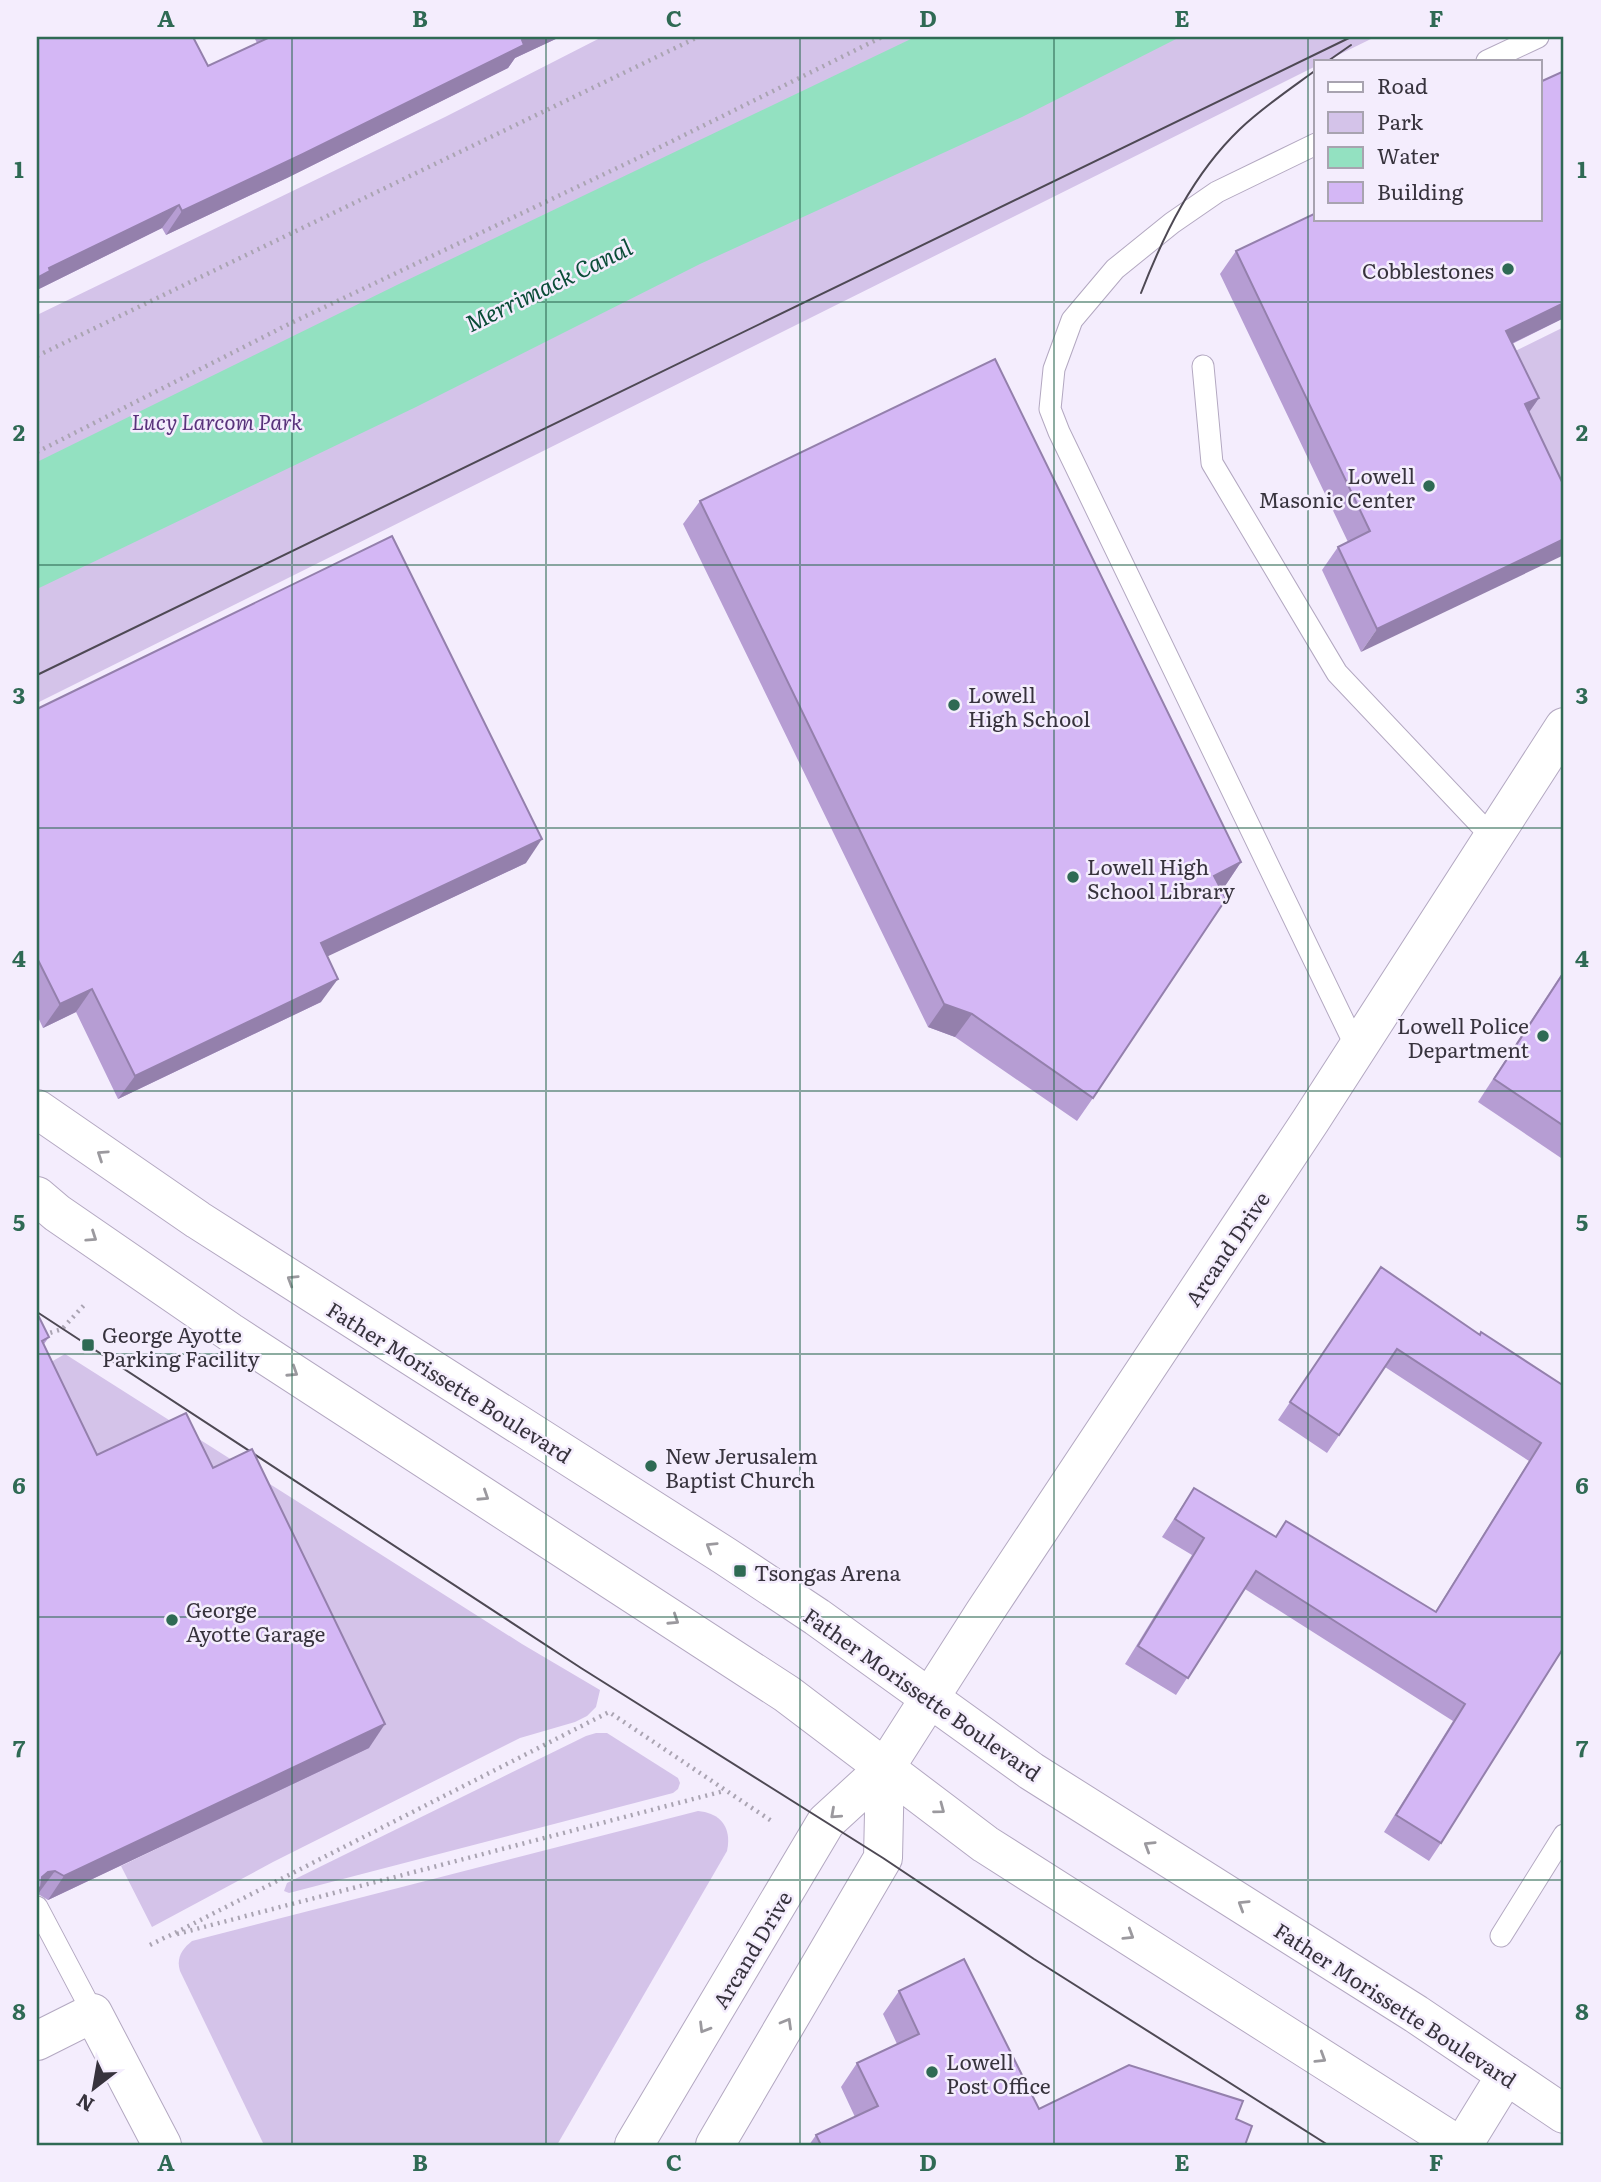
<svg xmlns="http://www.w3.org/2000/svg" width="1601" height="2182" font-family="Literata,serif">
  <rect width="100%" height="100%" fill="#f4edfd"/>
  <g fill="#d4c3e9">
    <path d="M 602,37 L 1375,37 L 1326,61 L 1316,61 L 1316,66 L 37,703 L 37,315 L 445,117 Z"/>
    <path d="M 1564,327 L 1564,492 L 1501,358 Z"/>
    <path d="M 65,1354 L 522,1644 L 600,1690 L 596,1707 L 587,1716 L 575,1722 L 520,1738 L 273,1862 L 152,1927 L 121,1866 L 368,1747 L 81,1479 L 37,1370 Z"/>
    <path d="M 596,1733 L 607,1733 L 678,1778 L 680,1783 L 678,1789 L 673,1793 L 289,1893 L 284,1891 L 287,1883 L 586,1736 Z"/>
    <path d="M 698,1811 C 721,1813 732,1828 727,1851 L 557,2145 L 264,2145 L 180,1971 C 176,1958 182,1949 192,1941 Z"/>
  </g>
  <path fill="#93e1c1" d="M 915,37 L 1180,37 L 1022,117 L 700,264 L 416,407 L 37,589 L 37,462 L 399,284 Z"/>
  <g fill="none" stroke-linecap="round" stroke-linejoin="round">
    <defs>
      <g id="lane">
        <path d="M 1487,61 L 1538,37"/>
        <path d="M 1316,144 L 1217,192 L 1172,223 L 1115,269 L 1072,320 L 1054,369 L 1050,409 L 1059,432 L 1357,1049"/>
        <path d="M 1203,366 L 1212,463 L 1337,673 L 1492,837"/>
        <path d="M 37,1907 L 93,2013"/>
        <path d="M 1501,1936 L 1564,1835"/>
      </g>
      <g id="street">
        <path d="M 37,2041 L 93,2013 L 162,2145"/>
        <path d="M 634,2145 L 826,1822 L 885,1768"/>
        <path d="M 715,2145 L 883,1858 L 885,1768"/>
        <path d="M 1463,2145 L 1506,2075"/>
      </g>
      <g id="primary">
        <path d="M 37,1109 L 198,1220 L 725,1556 L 817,1617 L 1031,1771 L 1416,2014 L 1564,2114"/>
        <path d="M 37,1196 L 57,1213 L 230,1332 L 787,1694 L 985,1844 L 1458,2145"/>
        <path d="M 885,1768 L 984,1613 L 1311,1120 L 1564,727"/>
      </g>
    </defs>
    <use href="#lane" stroke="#b3a8c1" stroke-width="23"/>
    <use href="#street" stroke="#b3a8c1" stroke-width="40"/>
    <use href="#primary" stroke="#b3a8c1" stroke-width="40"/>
    <g stroke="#aaa4b2" stroke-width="4.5" stroke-dasharray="2 5" stroke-linecap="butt">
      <path d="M 37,356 L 698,37"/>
      <path d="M 37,452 L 289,324 L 638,158 L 882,37"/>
      <path d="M 37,1337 L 62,1329 L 86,1303"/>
      <path d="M 177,1934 L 724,1791"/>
      <path d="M 169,1936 L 609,1712 L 773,1822"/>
      <path d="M 150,1945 L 168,1936"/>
    </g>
    <use href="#lane" stroke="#fff" stroke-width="21"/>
    <use href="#street" stroke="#fff" stroke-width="38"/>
    <use href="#primary" stroke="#fff" stroke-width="38"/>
    <g stroke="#4e4954" stroke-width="2">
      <path d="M 1328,61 L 1351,45"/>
      <path d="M 1141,293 C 1164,234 1193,174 1240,129 C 1263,107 1290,89 1316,70"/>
      <path d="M 37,675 L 1351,37"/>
      <path d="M 37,1312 L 581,1668 L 883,1858 L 1034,1959 L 1328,2145"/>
    </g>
  </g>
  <g fill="#b69dd3">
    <path d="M 37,37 L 208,66 L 257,43 L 254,37 L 560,37 L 515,58 L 508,68 L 287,178 L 166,235 L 162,228 L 37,290 Z"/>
    <path d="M 1564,71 L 1564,318 L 1512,344 L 1539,398 L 1361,652 L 1322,570 L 1338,547 L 1348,542 L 1220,274 L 1236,251 L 1540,219 Z"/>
    <path d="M 700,501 L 1241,862 L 1225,886 L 1220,888 L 1093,1098 L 1077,1121 L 955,1037 L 928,1027 L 683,524 Z"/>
    <path d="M 37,709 L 526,863 L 327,956 L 321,1002 L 118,1099 L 76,1012 L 43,1028 L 37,1015 Z"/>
    <path d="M 1564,970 L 1564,1160 L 1478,1102 Z"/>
    <path d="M 1369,1285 L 1480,1335 L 1564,1386 L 1441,1843 L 1429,1861 L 1384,1832 L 1453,1721 L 1245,1589 L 1176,1695 L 1125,1664 L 1192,1555 L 1162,1537 L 1194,1488 L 1275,1537 L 1286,1521 L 1435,1612 L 1529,1461 L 1385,1367 L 1327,1453 L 1278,1420 Z"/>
    <path d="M 37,1313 L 49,1337 L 44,1344 L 97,1455 L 213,1468 L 369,1748 L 48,1900 L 38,1894 Z"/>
    <path d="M 899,1991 L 1039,2109 L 1236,2119 L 1245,2145 L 809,2145 L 816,2135 L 855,2117 L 841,2087 L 857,2063 L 897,2044 L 883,2014 Z"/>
  </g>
  <g fill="#9480ac">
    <path d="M 527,37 L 560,37 L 515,58 L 508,68 L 287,178 L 166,235 L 182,211 Z"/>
    <path d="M 179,205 L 162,228 L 37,290 L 37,278 L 49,268 Z"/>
    <path d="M 1564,303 L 1564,318 L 1490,354 L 1506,331 Z"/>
    <path d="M 1539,398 L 1522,422 L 1525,404 Z"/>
    <path d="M 1564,539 L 1564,555 L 1361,652 L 1377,629 Z"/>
    <path d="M 542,839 L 526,863 L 305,967 L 321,943 Z"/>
    <path d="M 1241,862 L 1225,886 L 1198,900 L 1214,876 Z"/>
    <path d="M 338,979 L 321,1002 L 118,1099 L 135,1076 Z"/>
    <path d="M 92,989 L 76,1012 L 43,1028 L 60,1004 Z"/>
    <path d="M 944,1004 L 972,1014 L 955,1037 L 928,1027 Z"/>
    <path d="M 385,1724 L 369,1748 L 48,1900 L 64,1876 Z"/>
    <path d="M 55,1871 L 38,1894 L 37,1894 L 37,1885 L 42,1877 L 48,1872 Z"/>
  </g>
  <g fill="#d4b7f5" stroke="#9480ac" stroke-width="2">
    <path d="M 37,37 L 193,37 L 208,66 L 270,37 L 527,37 L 522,40 L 524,45 L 303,154 L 182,211 L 179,205 L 49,268 L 50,271 L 37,278 Z"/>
    <path d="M 1564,71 L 1564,303 L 1506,331 L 1539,398 L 1525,404 L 1564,486 L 1564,539 L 1377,629 L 1338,547 L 1370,531 L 1236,251 L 1316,213 L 1316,219 L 1540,219 L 1540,82 Z"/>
    <path d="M 995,359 L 1241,862 L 1214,876 L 1226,899 L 1093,1098 L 972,1014 L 944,1004 L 700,501 Z"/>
    <path d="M 392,536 L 542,839 L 321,943 L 338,979 L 135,1076 L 92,989 L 60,1004 L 37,958 L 37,709 Z"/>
    <path d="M 1564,972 L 1564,1126 L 1494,1079 Z"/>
    <path d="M 1381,1267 L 1480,1335 L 1481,1332 L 1564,1386 L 1564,1647 L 1441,1843 L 1396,1815 L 1465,1704 L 1256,1571 L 1188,1678 L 1138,1646 L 1204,1538 L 1175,1519 L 1194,1488 L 1276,1537 L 1286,1521 L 1436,1612 L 1541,1443 L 1397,1349 L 1339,1435 L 1290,1402 Z"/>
    <path d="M 37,1313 L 49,1337 L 42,1341 L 97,1455 L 186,1413 L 213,1468 L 252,1449 L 385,1724 L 64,1876 L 55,1871 L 48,1872 L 42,1877 L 41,1887 L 37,1889 Z"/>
    <path d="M 964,1959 L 1039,2109 L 1129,2065 L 1243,2101 L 1236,2119 L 1252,2126 L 1245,2145 L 821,2145 L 816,2135 L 878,2106 L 857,2063 L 919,2034 L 899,1991 Z"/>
  </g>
  <defs><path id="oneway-chevron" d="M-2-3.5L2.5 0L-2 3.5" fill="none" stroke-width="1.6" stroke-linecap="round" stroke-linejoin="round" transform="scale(1.75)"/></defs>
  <g stroke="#9b999e">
    <use href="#oneway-chevron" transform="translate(102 1155) rotate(-146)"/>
    <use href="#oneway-chevron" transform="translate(92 1237) rotate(34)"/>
    <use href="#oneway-chevron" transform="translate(292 1280) rotate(-148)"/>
    <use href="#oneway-chevron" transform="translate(293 1372) rotate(33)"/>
    <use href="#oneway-chevron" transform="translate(484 1496) rotate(33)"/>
    <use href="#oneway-chevron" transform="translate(711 1547) rotate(-148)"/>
    <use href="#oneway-chevron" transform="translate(674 1620) rotate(33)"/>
    <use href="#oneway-chevron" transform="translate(940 1809) rotate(37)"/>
    <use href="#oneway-chevron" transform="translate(835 1814) rotate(138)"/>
    <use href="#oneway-chevron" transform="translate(1149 1846) rotate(-148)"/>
    <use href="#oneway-chevron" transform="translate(1243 1905) rotate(-148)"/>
    <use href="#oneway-chevron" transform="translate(1129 1935) rotate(32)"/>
    <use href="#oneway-chevron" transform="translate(787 2023) rotate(-60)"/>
    <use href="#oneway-chevron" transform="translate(704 2028) rotate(121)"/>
    <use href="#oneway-chevron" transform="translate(1321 2058) rotate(32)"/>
  </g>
  <path fill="none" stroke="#2f6a54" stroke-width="2" stroke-opacity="0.55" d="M 292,37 L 292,2145M 546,37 L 546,2145M 800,37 L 800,2145M 1054,37 L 1054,2145M 1308,37 L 1308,2145M 37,302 L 1564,302M 37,565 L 1564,565M 37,828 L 1564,828M 37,1091 L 1564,1091M 37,1354 L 1564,1354M 37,1617 L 1564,1617M 37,1880 L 1564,1880"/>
  <g fill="#2f6a54" stroke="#f4edfd" stroke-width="2.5">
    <circle cx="1508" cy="269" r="7"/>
    <circle cx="1429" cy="486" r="7"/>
    <circle cx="954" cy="705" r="7"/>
    <circle cx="1073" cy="877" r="7"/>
    <circle cx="1543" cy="1036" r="7"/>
    <rect x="81" y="1338" width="14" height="14" rx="3.5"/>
    <circle cx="651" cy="1466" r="7"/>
    <rect x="733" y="1564" width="14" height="14" rx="3.5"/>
    <circle cx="172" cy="1620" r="7"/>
    <circle cx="932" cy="2072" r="7"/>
  </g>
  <g text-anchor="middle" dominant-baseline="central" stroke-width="5" stroke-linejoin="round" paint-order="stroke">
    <g font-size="21" fill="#37333d" stroke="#f4edfd" text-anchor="start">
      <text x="1494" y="269" text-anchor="end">Cobblestones</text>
      <text x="1415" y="474" text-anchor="end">Lowell<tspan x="1415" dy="24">Masonic Center</tspan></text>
      <text x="968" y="693">Lowell<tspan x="968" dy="24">High School</tspan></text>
      <text x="1087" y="865">Lowell High<tspan x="1087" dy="24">School Library</tspan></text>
      <text x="1529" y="1024" text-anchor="end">Lowell Police<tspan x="1529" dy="24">Department</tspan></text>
      <text x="102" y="1333">George Ayotte<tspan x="102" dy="24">Parking Facility</tspan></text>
      <text x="665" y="1454">New Jerusalem<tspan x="665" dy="24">Baptist Church</tspan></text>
      <text x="754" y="1571">Tsongas Arena</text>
      <text x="186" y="1608">George<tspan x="186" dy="24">Ayotte Garage</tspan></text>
      <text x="946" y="2060">Lowell<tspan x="946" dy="24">Post Office</tspan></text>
    </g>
    <g font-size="21" font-style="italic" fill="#58337b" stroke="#f4edfd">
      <text x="217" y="420">Lucy Larcom Park</text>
    </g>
    <g font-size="21" fill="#37333d" stroke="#f4edfd">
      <text transform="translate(1226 1248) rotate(-56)">Arcand Drive</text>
      <text transform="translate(450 1381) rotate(32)">Father Morissette Boulevard</text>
      <text transform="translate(923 1693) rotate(35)">Father Morissette Boulevard</text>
      <text transform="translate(751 1949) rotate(-59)">Arcand Drive</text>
      <text transform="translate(1396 2004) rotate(33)">Father Morissette Boulevard</text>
    </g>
    <g font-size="23" font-style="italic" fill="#0b4d38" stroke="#f4edfd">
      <text transform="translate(548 284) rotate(-26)">Merrimack Canal</text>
    </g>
  </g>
  <rect width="1601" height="2182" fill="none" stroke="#f4edfd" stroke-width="77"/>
  <rect x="1314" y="60" width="228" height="161" fill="#f4edfd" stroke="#a8a3b0" stroke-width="2"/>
  <rect x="1328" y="82" width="35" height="10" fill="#ffffff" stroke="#a8a3b0" stroke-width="2"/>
  <text x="1377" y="94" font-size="21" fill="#37333d">Road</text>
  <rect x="1328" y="112" width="35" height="21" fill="#d4c3e9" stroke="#a8a3b0" stroke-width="2"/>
  <text x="1377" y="130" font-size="21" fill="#37333d">Park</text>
  <rect x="1328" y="147" width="35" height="21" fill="#93e1c1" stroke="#a8a3b0" stroke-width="2"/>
  <text x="1377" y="164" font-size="21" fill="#37333d">Water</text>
  <rect x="1328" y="182" width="35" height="21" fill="#d4b7f5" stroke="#a8a3b0" stroke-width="2"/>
  <text x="1377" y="200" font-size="21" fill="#37333d">Building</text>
  <g transform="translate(94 2088) rotate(211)" stroke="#f4edfd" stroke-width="5" paint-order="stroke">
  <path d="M0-5L12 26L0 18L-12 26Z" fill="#37333d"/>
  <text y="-10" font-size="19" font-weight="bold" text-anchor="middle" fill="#37333d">N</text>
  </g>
  <rect x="38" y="38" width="1524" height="2106" fill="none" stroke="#2f6a54" stroke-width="2.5"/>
  <g font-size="23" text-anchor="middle" font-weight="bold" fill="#2f6a54">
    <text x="166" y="27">A</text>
    <text x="420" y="27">B</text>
    <text x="674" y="27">C</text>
    <text x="928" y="27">D</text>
    <text x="1182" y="27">E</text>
    <text x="1436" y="27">F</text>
    <text x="19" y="178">1</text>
    <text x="1582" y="178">1</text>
    <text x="19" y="441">2</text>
    <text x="1582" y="441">2</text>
    <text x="19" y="704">3</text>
    <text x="1582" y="704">3</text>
    <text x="19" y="967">4</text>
    <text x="1582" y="967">4</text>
    <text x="19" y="1231">5</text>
    <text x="1582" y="1231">5</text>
    <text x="19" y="1494">6</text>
    <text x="1582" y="1494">6</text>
    <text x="19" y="1757">7</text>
    <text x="1582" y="1757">7</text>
    <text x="19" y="2020">8</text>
    <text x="1582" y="2020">8</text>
    <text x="166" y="2171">A</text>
    <text x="420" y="2171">B</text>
    <text x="674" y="2171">C</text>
    <text x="928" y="2171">D</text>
    <text x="1182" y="2171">E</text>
    <text x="1436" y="2171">F</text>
  </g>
</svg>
